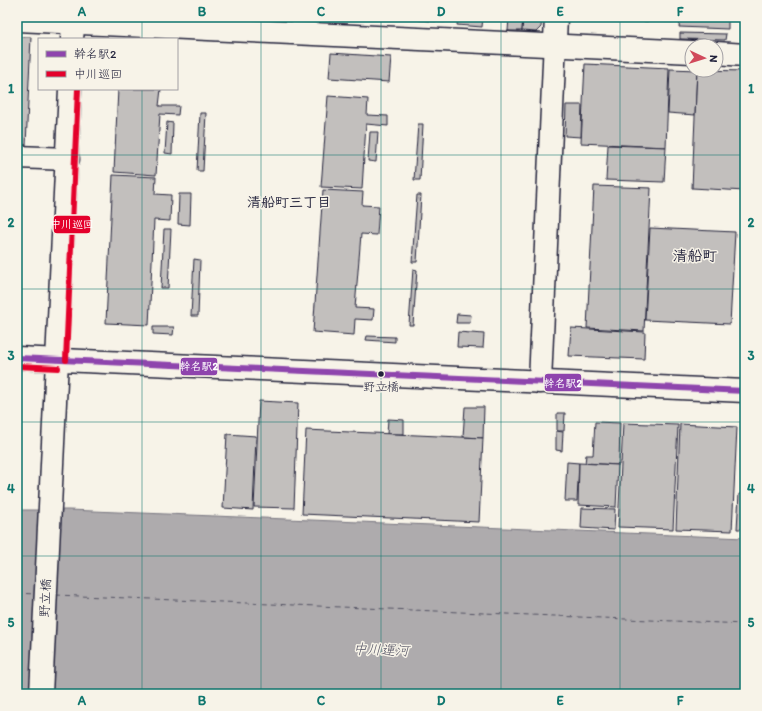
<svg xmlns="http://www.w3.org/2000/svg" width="762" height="711" font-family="Itim,'Klee One',sans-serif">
  <rect width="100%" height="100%" fill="#f7f3e8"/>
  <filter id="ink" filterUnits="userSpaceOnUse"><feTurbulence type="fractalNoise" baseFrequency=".025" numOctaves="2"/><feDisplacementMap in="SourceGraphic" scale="8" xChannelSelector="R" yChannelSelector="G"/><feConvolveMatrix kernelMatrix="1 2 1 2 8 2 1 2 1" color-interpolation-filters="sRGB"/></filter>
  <g filter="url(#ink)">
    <path fill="#aeabad" stroke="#76747f" d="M 17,510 L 69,510 L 745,538 L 745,694 L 17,694 Z"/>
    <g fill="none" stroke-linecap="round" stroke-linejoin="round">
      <g stroke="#535263" stroke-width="1" stroke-dasharray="5 4" stroke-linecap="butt">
        <path d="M 17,593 L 35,594"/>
        <path d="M 56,595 L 745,624"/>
      </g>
    </g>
    <g fill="#c2bfbd" stroke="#22223b">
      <path d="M 419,17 L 446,17 L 445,22 L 419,20 Z"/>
      <path d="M 458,17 L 483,17 L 482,27 L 457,25 Z"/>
      <path d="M 509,17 L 523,17 L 522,31 L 508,31 Z"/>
      <path d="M 523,17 L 542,17 L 541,27 L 536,32 L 522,31 Z"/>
      <path d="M 635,17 L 728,17 L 728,29 L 679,27 L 680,22 L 635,21 Z"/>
      <path d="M 680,33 L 726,34 L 725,40 L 680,39 Z"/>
      <path d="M 17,37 L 31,37 L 26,145 L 17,144 Z"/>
      <path d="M 331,53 L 391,57 L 389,82 L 329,78 Z"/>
      <path d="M 585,64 L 669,68 L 666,147 L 581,143 Z"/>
      <path d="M 670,69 L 697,70 L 695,115 L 668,113 Z"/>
      <path d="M 697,70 L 745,71 L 745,191 L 692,188 Z"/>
      <path d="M 118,89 L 161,89 L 159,106 L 179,106 L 178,115 L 160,114 L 156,175 L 114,172 Z"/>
      <path d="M 328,96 L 368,99 L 367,115 L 388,116 L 388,126 L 366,124 L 362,189 L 321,187 Z"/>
      <path d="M 566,105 L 582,105 L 581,137 L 565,136 Z"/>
      <path d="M 200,113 L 206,113 L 203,171 L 197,171 Z"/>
      <path d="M 167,122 L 173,123 L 172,154 L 165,153 Z"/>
      <path d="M 418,124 L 423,124 L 420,180 L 414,180 Z"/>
      <path d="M 370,132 L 378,132 L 376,162 L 368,161 Z"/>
      <path d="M 608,145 L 666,147 L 664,182 L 606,180 Z"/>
      <path d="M 113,175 L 156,177 L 155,194 L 171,195 L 170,221 L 154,220 L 149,325 L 106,323 Z"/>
      <path d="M 594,186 L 651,188 L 644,331 L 587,328 Z"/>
      <path d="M 323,190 L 363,192 L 362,205 L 379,206 L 377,235 L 361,234 L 355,308 L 374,309 L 373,320 L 355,319 L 354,335 L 313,332 Z"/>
      <path d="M 179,194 L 191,194 L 190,225 L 178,224 Z"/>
      <path d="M 417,195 L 421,195 L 417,262 L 412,262 Z"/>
      <path d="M 650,228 L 735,232 L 730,324 L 645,320 Z"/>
      <path d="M 164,229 L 171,229 L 168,288 L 161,288 Z"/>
      <path d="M 194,259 L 200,260 L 198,316 L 191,316 Z"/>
      <path d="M 413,269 L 417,270 L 413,325 L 409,325 Z"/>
      <path d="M 457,314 L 471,315 L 470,323 L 456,323 Z"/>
      <path d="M 153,327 L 174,327 L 173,335 L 153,334 Z"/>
      <path d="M 571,328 L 645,332 L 644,359 L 569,356 Z"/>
      <path d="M 458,332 L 484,334 L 483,348 L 457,347 Z"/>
      <path d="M 367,336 L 395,337 L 395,342 L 366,340 Z"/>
      <path d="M 259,401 L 298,403 L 294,508 L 254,507 Z"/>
      <path d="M 465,407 L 484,407 L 483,438 L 463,437 Z"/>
      <path d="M 557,413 L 565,413 L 564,431 L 557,431 Z"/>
      <path d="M 388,419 L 404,420 L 404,434 L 387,434 Z"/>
      <path d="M 595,422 L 620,423 L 619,465 L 585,463 L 586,455 L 593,455 Z"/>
      <path d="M 623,423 L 678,425 L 673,529 L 618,527 Z"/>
      <path d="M 680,424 L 737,427 L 732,531 L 676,529 Z"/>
      <path d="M 306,430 L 483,438 L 479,522 L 302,514 Z"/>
      <path d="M 556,431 L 563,432 L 562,451 L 556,450 Z"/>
      <path d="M 227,434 L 256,436 L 253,510 L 223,508 Z"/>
      <path d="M 567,462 L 579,463 L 577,501 L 565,501 Z"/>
      <path d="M 579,463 L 618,465 L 616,507 L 578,505 Z"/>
      <path d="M 739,494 L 745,494 L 745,529 L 737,529 Z"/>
      <path d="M 582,508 L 615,509 L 614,530 L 581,528 Z"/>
    </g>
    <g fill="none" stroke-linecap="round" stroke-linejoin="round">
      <defs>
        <g id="minor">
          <path d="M 17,20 L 692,52"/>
          <path d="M 716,53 L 745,55"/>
          <path d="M 17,157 L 68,159"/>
          <path d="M 540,382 L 556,17"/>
        </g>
        <g id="tertiary">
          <path d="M 72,39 L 74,17"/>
          <path d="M 17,358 L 745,391"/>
          <path d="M 41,694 L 70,89"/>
        </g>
      </defs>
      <use href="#minor" stroke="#22223b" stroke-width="25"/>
      <use href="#tertiary" stroke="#22223b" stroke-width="25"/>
      <use href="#minor" stroke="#f7f3e8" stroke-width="22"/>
      <use href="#tertiary" stroke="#f7f3e8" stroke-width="22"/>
      <defs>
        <path id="bus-1" d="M 17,358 L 745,391"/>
        <g id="bus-2">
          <path d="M 66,360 L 78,89"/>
          <path d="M 17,366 L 58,368"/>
        </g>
      </defs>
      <use href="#bus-1" stroke="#f7f3e8" stroke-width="9"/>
      <use href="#bus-2" stroke="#f7f3e8" stroke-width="9"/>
      <use href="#bus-1" stroke="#8e44ad" stroke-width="6"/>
      <use href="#bus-2" stroke="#e4002b" stroke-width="6"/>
    </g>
  </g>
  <path fill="none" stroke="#0f766e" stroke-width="1" stroke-opacity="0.55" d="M 142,17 L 142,39M 261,17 L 261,694M 381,17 L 381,694M 501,17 L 501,694M 620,17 L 620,694M 142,89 L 142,694M 17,155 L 745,155M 17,289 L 745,289M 17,422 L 745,422M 17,556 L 745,556"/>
  <circle fill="#22223b" stroke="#f7f3e8" stroke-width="1.5" cx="381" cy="374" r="3.5"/>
  <g text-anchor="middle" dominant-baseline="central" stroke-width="3" stroke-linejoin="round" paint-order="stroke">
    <g font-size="12" fill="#22223b" stroke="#f7f3e8">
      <text x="381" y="387">野立橋</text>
    </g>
    <g font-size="13" fill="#22223b" stroke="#f7f3e8">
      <text transform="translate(45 598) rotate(-87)">野立橋</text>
    </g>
    <g font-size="14" font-weight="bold" fill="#22223b" stroke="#f7f3e8">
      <text x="289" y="202">清船町三丁目</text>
    </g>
    <g font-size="14" font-style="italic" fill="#535263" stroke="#f7f3e8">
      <text transform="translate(381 650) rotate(2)">中川運河</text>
    </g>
    <g font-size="15" font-weight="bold" fill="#22223b" stroke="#f7f3e8">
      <text x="695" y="256">清船町</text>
    </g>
  </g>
  <g stroke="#f7f3e8" stroke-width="1.5">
    <rect x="53" y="215" width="38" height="19" rx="4" fill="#e4002b"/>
    <rect x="180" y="357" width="38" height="19" rx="4" fill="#8e44ad"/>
    <rect x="544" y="373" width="38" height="19" rx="4" fill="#8e44ad"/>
  </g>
  <g font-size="11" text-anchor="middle" font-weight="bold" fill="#fff">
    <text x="72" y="228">中川巡回</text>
    <text x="199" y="370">幹名駅2</text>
    <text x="563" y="387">幹名駅2</text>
  </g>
  <rect width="762" height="711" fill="none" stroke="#f7f3e8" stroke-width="44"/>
  <rect x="38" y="38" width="140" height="52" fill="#f7f3e8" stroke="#a29fa3"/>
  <rect x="46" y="51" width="20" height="6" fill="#8e44ad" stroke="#a29fa3"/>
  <text x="74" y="58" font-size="12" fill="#22223b">幹名駅2</text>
  <rect x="46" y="71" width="20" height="6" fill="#e4002b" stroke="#a29fa3"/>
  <text x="74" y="78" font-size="12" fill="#22223b">中川巡回</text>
  <g transform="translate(704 58) rotate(94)"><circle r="19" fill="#f7f3e8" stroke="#a29fa3"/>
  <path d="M0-3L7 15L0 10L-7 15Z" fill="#d1495b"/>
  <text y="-6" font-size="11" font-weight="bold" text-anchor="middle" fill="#22223b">N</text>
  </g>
  <rect x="22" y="22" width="718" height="667" fill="none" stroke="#0f766e" stroke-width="1.5"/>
  <g font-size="13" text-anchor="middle" font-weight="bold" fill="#0f766e">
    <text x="82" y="16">A</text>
    <text x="202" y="16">B</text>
    <text x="321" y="16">C</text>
    <text x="441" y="16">D</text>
    <text x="560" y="16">E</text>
    <text x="680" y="16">F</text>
    <text x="11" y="93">1</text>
    <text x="751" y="93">1</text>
    <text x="11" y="227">2</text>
    <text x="751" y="227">2</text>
    <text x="11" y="360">3</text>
    <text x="751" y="360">3</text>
    <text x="11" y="493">4</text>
    <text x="751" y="493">4</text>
    <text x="11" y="627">5</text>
    <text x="751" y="627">5</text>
    <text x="82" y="705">A</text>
    <text x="202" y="705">B</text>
    <text x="321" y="705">C</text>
    <text x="441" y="705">D</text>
    <text x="560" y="705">E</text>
    <text x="680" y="705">F</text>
  </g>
</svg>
